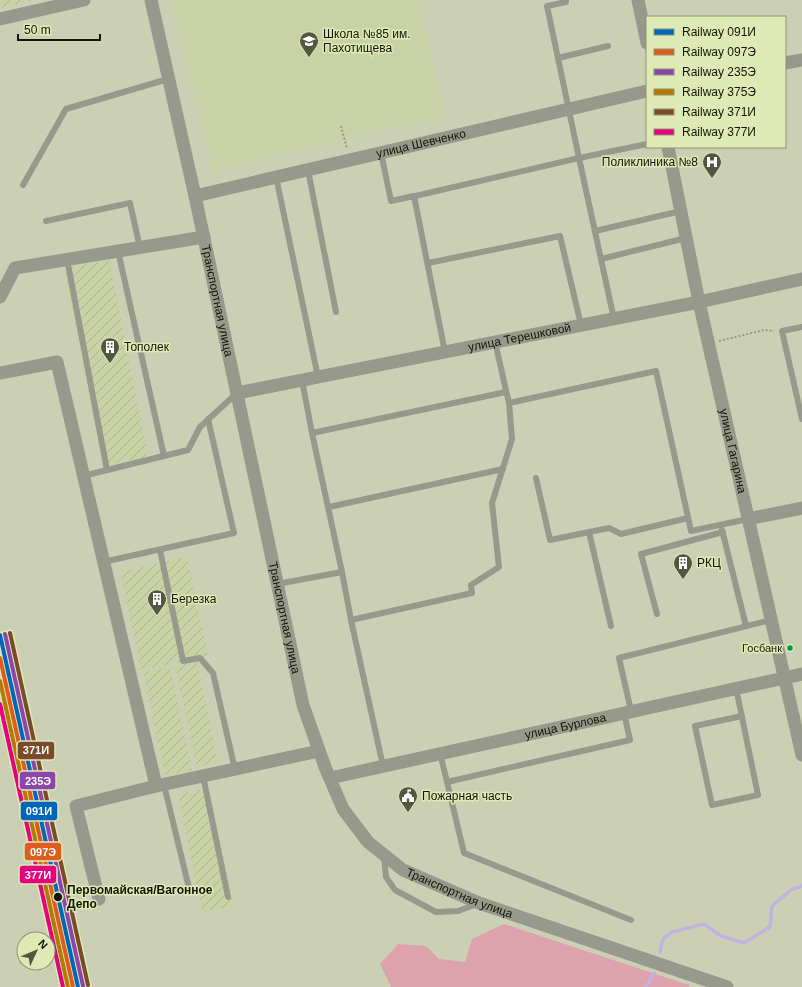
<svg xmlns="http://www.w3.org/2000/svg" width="802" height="987" font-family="Arial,sans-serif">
  <defs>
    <pattern id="industrial-furrows" width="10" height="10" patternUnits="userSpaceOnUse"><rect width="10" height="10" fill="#c9d2a6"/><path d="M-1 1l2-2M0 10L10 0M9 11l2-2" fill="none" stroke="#acb48d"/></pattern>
  </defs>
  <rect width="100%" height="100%" fill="#cbd0b5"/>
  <path fill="#c9d2a6" d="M 172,0 L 418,0 L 446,115 L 213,171 Z"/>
  <g fill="url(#industrial-furrows)">
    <path d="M 0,0 L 33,0 L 0,8 Z"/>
    <path d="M 109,259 L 148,457 L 103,466 L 64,268 Z"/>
    <path d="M 187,557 L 208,656 L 141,670 L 120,572 Z"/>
    <path d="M 197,661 L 218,762 L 197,767 L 175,666 Z"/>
    <path d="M 170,667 L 192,770 L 165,776 L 143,672 Z"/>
    <path d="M 209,788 L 234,906 L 202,912 L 178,794 Z"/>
  </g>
  <path fill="#dca3ad" d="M 504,924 L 689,985 L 689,987 L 391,987 L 380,964 L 398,944 L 426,946 L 439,959 L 465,962 L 472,939 Z"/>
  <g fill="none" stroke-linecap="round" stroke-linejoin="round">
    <g stroke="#c1b3e0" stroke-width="3.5">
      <path d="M 660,952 L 663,939 L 672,932 L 704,924 L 721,936 L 744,943 L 770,927 L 772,906 L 791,890 L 802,886"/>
      <path d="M 646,987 L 654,973"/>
    </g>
    <g stroke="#989a8c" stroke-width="2" stroke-dasharray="2 2" stroke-linecap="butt">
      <path d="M 341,126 L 347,149"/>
      <path d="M 719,341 L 764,330 L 774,331"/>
    </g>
    <g stroke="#96998c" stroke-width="6">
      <path d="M 566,0 L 566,2 L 547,6 L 579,158 L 647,144"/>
      <path d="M 558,58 L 608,46"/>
      <path d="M 381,153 L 391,201 L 414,196 L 445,352"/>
      <path d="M 308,170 L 336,312"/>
      <path d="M 276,177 L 318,377"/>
      <path d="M 23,185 L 66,109 L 168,79"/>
      <path d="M 411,197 L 579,158 L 614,319"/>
      <path d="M 46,221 L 130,203 L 140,248"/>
      <path d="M 595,231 L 681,211"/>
      <path d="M 118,251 L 164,456"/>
      <path d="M 67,259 L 107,470"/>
      <path d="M 601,259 L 686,238"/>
      <path d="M 428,263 L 560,236 L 581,325"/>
      <path d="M 802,327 L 782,331 L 802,419"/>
      <path d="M 495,342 L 509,403 L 656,371 L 691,531 L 748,519"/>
      <path d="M 302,380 L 312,433 L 506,392"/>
      <path d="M 312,433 L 342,572 L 351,620 L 383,766"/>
      <path d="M 83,476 L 188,450 L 200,427 L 237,393"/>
      <path d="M 536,478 L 550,540 L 609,528 L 621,534 L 688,518"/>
      <path d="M 329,507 L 503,469"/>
      <path d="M 722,530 L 746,626"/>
      <path d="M 589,532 L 611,626"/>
      <path d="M 160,550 L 183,661 L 200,658 L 213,673 L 234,765 L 233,770"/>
      <path d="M 103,562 L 234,533 L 208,419"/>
      <path d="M 277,584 L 342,572"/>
      <path d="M 657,614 L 641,554 L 723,532"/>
      <path d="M 351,620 L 472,593 L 471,585 L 499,567 L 492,503 L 512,439 L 509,403"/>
      <path d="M 736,688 L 758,795 L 712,805 L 695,726 L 742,716"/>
      <path d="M 631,711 L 619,658 L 771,620"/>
      <path d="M 440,753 L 447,782 L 630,740 L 624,713"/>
      <path d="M 203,776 L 228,897"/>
      <path d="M 447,782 L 464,853 L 631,920"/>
      <path d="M 164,785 L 189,888"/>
      <path d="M 384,857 L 386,877 L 395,890 L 436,912 L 458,911 L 477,904"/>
    </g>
    <g stroke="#96998c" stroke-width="13">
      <path id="s1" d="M 151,0 L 195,196 L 303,705 L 325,767 L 343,809 L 368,842 L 403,870 L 479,903 L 727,987"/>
      <path d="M 638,0 L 647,43"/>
      <path d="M 0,19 L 84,0"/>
      <path d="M 785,63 L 802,60"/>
      <path id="s2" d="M 668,147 L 699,302 L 802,755"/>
      <path id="s3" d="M 195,196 L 647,91"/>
      <path d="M 0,297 L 15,268 L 204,237"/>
      <path d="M 0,373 L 57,362 L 156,786 L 319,751"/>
      <path id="s4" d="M 237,393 L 699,302 L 802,279"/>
      <path d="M 748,519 L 802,508"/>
      <path id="s5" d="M 330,778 L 802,674"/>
      <path d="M 99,899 L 76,806 L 156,786"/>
    </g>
    <defs>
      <path id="rail-1" d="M 0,635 L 78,987"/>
      <path id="rail-2" d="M 0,658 L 73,987"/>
      <path id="rail-3" d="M 5,634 L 83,986"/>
      <path id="rail-4" d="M 0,681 L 68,987"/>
      <path id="rail-5" d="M 10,633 L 88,985"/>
      <path id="rail-6" d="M 0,704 L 63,987"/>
    </defs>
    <use href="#rail-1" stroke="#dee9b5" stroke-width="7"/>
    <use href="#rail-2" stroke="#dee9b5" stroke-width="7"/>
    <use href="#rail-3" stroke="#dee9b5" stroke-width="7"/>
    <use href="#rail-4" stroke="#dee9b5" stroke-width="7"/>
    <use href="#rail-5" stroke="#dee9b5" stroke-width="7"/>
    <use href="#rail-6" stroke="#dee9b5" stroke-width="7"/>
    <use href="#rail-1" stroke="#0065bd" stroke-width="4"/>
    <use href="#rail-2" stroke="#dc5d1f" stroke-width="4"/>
    <use href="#rail-3" stroke="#8e44ad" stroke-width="4"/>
    <use href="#rail-4" stroke="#b37b01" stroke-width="4"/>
    <use href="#rail-5" stroke="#7a4b2a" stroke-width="4"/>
    <use href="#rail-6" stroke="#e5007d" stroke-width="4"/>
  </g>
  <defs>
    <symbol id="school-pin" viewBox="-11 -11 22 30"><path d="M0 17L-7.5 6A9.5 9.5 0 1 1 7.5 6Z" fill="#535742" stroke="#dee9b5"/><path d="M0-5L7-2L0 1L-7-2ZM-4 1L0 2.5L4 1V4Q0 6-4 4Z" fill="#fff"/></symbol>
    <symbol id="hospital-pin" viewBox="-11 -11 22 30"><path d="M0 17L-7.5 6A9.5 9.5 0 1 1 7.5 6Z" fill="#535742" stroke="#dee9b5"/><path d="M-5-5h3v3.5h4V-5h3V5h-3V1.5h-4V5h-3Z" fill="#fff"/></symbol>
    <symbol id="building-pin" viewBox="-11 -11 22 30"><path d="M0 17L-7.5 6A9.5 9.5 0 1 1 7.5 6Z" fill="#535742" stroke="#dee9b5"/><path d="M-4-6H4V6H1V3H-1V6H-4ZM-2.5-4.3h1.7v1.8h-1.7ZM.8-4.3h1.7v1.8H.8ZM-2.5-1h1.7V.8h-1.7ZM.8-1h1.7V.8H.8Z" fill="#fff"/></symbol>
    <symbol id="civic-pin" viewBox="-11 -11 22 30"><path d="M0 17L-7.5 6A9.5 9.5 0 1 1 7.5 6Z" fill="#535742" stroke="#dee9b5"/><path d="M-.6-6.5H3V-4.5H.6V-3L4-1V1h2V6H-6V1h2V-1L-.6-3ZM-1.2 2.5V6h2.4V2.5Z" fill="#fff"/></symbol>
  </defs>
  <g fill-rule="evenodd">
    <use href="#school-pin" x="298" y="30" width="22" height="30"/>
    <use href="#hospital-pin" x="701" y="151" width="22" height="30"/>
    <use href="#building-pin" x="99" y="336" width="22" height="30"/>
    <use href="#building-pin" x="672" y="552" width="22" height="30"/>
    <use href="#building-pin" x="146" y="588" width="22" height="30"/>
    <use href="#civic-pin" x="397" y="785" width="22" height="30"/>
  </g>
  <circle fill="#029849" stroke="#dee9b5" stroke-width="1.5" cx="790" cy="648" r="3.5"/>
  <circle fill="#131604" stroke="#dee9b5" stroke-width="1.5" cx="58" cy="897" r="5"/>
  <g text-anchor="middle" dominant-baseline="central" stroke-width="3" stroke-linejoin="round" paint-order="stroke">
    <g font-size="11" fill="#131604" stroke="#dee9b5" text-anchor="end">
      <text x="782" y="648">Госбанк</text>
    </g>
    <g font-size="12" fill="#131604" stroke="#dee9b5" text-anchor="start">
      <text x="323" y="34">Школа №85 им.<tspan x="323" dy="14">Пахотищева</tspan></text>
      <text x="698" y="162" text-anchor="end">Поликлиника №8</text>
      <text x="124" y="347">Тополек</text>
      <text x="697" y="563">РКЦ</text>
      <text x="171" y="599">Березка</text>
      <text x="422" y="796">Пожарная часть</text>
    </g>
    <g font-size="12" fill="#131604" stroke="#dee9b5">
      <text stroke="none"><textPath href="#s3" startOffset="232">улица Шевченко</textPath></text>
      <text stroke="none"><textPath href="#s1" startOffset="308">Транспортная улица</textPath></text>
      <text stroke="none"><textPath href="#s4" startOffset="288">улица Терешковой</textPath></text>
      <text stroke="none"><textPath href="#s2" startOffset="311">улица Гагарина</textPath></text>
      <text stroke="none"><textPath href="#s1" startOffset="632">Транспортная улица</textPath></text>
      <text stroke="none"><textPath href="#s5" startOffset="241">улица Бурлова</textPath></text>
      <text stroke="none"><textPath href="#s1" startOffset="980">Транспортная улица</textPath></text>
    </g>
    <g font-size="12" font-weight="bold" fill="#131604" stroke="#dee9b5" text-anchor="start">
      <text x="67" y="890">Первомайская/Вагонное<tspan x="67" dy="14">Депо</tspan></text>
    </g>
  </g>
  <g stroke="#dee9b5" stroke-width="1.5">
    <rect x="17" y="741" width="38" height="19" rx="4" fill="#7a4b2a"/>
    <rect x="19" y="771" width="37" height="19" rx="4" fill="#8e44ad"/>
    <rect x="20" y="801" width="38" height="20" rx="4" fill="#0065bd"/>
    <rect x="24" y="842" width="38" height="19" rx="4" fill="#dc5d1f"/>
    <rect x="19" y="865" width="38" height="19" rx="4" fill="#e5007d"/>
  </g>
  <g font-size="11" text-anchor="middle" font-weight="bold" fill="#fff">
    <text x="36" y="754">371И</text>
    <text x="38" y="785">235Э</text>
    <text x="39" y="815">091И</text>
    <text x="43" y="856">097Э</text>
    <text x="38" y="879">377И</text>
  </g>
  <rect x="646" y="16" width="140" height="132" fill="#dee9b5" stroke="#8d956e"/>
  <rect x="654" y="29" width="20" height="6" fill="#0065bd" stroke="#8d956e"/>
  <text x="682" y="36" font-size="12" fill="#131604">Railway 091И</text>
  <rect x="654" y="49" width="20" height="6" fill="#dc5d1f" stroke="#8d956e"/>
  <text x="682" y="56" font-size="12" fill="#131604">Railway 097Э</text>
  <rect x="654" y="69" width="20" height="6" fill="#8e44ad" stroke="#8d956e"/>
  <text x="682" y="76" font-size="12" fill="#131604">Railway 235Э</text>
  <rect x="654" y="89" width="20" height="6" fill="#b37b01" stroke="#8d956e"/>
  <text x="682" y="96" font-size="12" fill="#131604">Railway 375Э</text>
  <rect x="654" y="109" width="20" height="6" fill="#7a4b2a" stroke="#8d956e"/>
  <text x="682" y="116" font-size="12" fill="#131604">Railway 371И</text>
  <rect x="654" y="129" width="20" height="6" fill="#e5007d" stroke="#8d956e"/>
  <text x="682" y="136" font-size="12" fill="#131604">Railway 377И</text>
  <g transform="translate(36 951) rotate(46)"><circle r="19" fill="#dee9b5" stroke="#8d956e"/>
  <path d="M0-3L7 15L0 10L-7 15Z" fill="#535742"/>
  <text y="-6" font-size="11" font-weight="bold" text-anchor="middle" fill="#131604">N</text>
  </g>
  <path d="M18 34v6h82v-6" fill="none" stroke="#131604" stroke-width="2"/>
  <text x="24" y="34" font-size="12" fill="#131604" stroke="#dee9b5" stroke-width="3" paint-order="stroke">50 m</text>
</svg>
